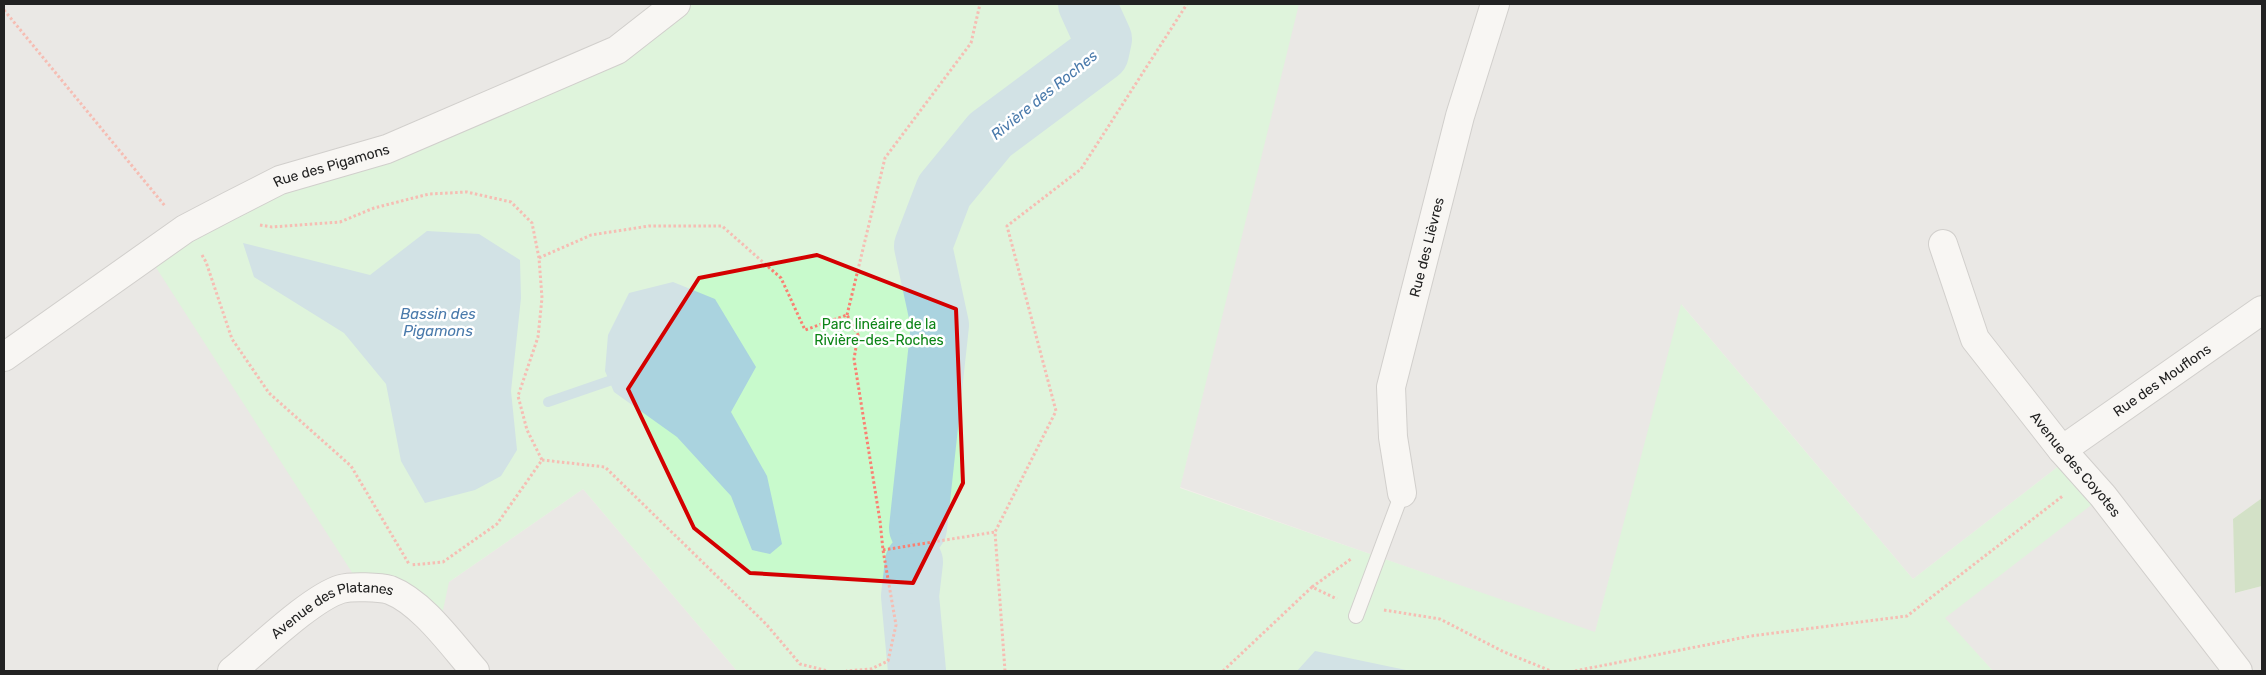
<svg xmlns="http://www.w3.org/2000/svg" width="2266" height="675" font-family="Rubik,sans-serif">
  <rect width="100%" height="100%" fill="#f2efe9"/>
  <g fill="#e0dfdf">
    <path d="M 4,4 L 676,4 L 449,582 L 583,489 L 737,671 L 4,671 Z"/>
    <path d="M 1297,4 L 2262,4 L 2262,498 L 2233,519 L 2236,593 L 2262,586 L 2262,671 L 1993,671 L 1944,618 L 2102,496 L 2069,458 L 1913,579 L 1682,305 L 1595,633 L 1180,487 Z"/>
  </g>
  <path fill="#add19e" d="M 2262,498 L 2262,586 L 2235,593 L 2233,519 Z"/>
  <path fill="#c8facc" d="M 676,4 L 1299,4 L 1180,488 L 1595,632 L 1681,304 L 1913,579 L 2069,458 L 2103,496 L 1945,618 L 1993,671 L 737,671 L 583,489 L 449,582 L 439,629 L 362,588 L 148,255 L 185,229 L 617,50 Z"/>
  <g fill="#aad3df">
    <path d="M 427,231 L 479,234 L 520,260 L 521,298 L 511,391 L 517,450 L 501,476 L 475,490 L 425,503 L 401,461 L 386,384 L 344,333 L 254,277 L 243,243 L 370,275 Z"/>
    <path d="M 673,282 L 715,299 L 756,367 L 731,412 L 767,476 L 782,544 L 770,554 L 752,550 L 731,496 L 677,437 L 614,392 L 605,371 L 608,335 L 629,293 Z"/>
    <path d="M 1315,651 L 1406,670 L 1409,671 L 1297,671 Z"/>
  </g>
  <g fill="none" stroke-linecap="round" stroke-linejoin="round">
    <path stroke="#aad3df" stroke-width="10" d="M 548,402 L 609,381"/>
    <g stroke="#aad3df" stroke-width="58">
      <path d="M 918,528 L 940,325 L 923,246 L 944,191 L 990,135 L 1100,53 L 1103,39 L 1087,4"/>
      <path d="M 914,562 L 910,596 L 917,671"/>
    </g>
    <defs>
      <path id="lane" d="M 1356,616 L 1402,493"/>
      <g id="street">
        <path id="s1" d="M 1943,244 L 1975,339 L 2062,450 L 2103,496 L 2238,671"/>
        <path id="s2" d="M 4,357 L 185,229 L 229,206 L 280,180 L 387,149 L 617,50 L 676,4"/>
        <path id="s3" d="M 2062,450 L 2262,310"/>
        <path id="s4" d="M 1402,493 L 1393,437 L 1391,387 L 1460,116 L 1495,4"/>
        <path id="s5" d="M 232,671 C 258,650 311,598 341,589 C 351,586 380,587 390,590 C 423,603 452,645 475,671"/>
      </g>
    </defs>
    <use href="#lane" stroke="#a9a9a9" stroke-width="16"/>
    <use href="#street" stroke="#a9a9a9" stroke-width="30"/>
    <g stroke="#fa8072" stroke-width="3" stroke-dasharray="2.5 2.5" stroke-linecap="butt">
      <path d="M 4,10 L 165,206"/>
      <path d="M 260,225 L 272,227 L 340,222 L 374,208 L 429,194 L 467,192 L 511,202 L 532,223 L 539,258 L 542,298 L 538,337 L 518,396 L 527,430 L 542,460 L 497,524 L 443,562 L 411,565"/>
      <path d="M 202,255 L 206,262 L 232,339 L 269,393 L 351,466 L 409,564"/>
      <path d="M 539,258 L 591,235 L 649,226 L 722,226 L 781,278 L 805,330 L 847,315 L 858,335 L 854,359 L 880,521 L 883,550 L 896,625 L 888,661 L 871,669 L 846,671"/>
      <path d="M 847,315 L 885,158 L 971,43 L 980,4"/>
      <path d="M 542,460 L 605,467 L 766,624 L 800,664 L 828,671"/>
      <path d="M 883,550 L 995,532"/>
      <path d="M 1312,587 L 1351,559"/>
      <path d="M 1384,610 L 1440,619 L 1504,652 L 1551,671"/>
      <path d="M 1005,671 L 995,532 L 1056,411 L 1007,226 L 1081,169 L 1187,4"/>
      <path d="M 1223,671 L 1312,587 L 1337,599"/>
      <path d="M 1575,671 L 1751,636 L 1907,616 L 2064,495"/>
    </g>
    <use href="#lane" stroke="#fff" stroke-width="14"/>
    <use href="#street" stroke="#fff" stroke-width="28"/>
  </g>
  <path d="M0 0H2266V675H0ZM 817,255 L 956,309 L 963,483 L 913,583 L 750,573 L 694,528 L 628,389 L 699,278 Z" fill="#f2efe9" fill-opacity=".55" fill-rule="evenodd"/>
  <path fill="none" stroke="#d40000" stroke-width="4" stroke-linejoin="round" d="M 817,255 L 956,309 L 963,483 L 913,583 L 750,573 L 694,528 L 628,389 L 699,278 Z"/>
  <g text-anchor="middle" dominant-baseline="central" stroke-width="5" stroke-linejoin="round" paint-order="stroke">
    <g font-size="14" fill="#222" stroke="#fff">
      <text stroke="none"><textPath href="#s2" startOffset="382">Rue des Pigamons</textPath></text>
      <text stroke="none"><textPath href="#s4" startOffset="251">Rue des Lièvres</textPath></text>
      <text stroke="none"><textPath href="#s3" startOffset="122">Rue des Mouflons</textPath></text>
      <text stroke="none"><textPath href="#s1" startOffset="261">Avenue des Coyotes</textPath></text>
      <text stroke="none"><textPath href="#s5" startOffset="122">Avenue des Platanes</textPath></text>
    </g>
    <g font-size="14" fill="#0c8416" stroke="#fff">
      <text x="879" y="324">Parc linéaire de la<tspan x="879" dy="16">Rivière-des-Roches</tspan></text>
    </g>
    <g font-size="15" font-style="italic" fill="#4a7aab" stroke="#fff">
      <text transform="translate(1044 95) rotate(-39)">Rivière des Roches</text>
      <text x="438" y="314">Bassin des<tspan x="438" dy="17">Pigamons</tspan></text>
    </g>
  </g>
  <rect width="2266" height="675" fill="none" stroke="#222222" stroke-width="10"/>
</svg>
